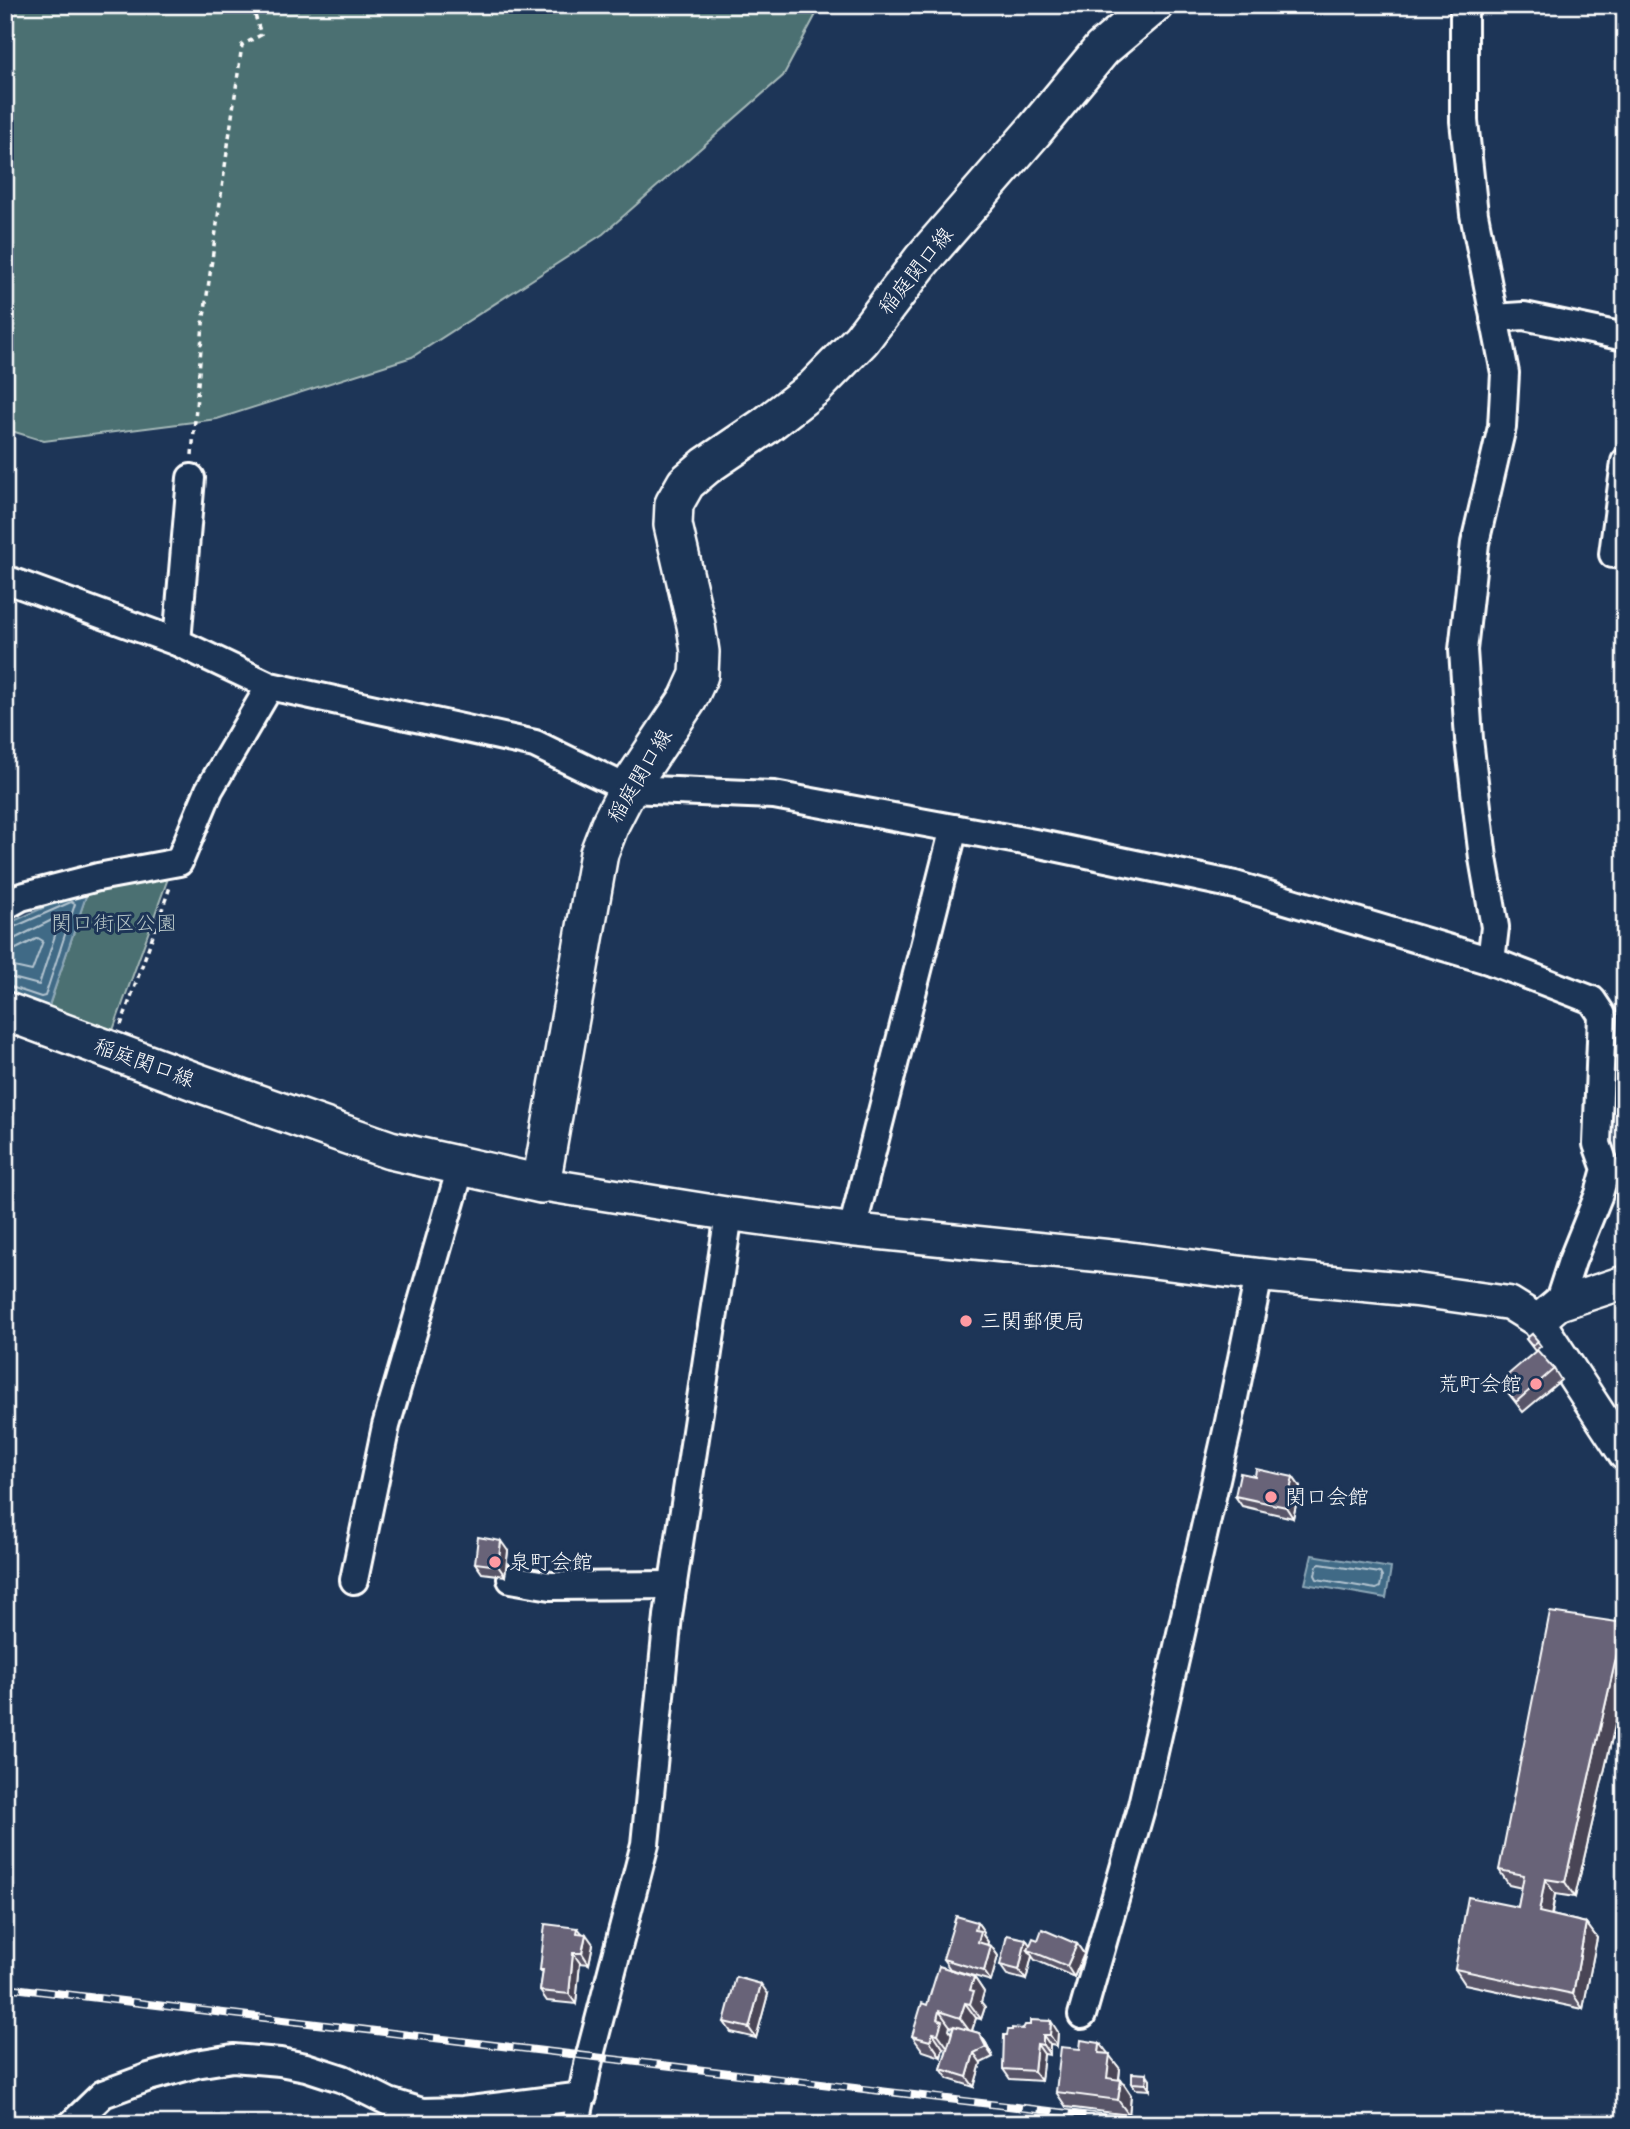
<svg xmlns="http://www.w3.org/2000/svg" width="1630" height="2129" font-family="'Balsamiq Sans','Klee One',sans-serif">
  <rect width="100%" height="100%" fill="#1d3557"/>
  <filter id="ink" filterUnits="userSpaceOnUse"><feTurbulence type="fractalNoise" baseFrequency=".0143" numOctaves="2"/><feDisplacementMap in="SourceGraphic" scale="14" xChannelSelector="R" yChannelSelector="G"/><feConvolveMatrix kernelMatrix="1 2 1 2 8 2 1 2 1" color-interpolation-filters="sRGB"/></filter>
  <g filter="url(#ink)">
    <g fill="#4b7072" stroke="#a5b8b8" stroke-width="2">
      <path d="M 5,5 L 821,5 L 783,76 L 603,234 L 412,357 L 217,419 L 44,441 L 5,429 Z"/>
      <path d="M 171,870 L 108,1044 L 44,1021 L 89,887 Z"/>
    </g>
    <g fill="#3f6a86" stroke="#8ca6b6" stroke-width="2">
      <path d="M 89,887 L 48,1008 L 5,991 L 5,925 Z"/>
      <path d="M 1312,1555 L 1391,1568 L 1386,1598 L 1305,1584 Z"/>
    </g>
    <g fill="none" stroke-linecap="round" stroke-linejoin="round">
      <g stroke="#b2c3cf" stroke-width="2">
        <path d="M 5,931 L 71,902 L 75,904 L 45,996 L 41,997 L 5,985"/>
        <path d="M 5,940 L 14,939 L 56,918 L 60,920 L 39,985 L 5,976"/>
        <path d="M 5,950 L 16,949 L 38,938 L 43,941 L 32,971 L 5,965"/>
        <path d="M 1320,1564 L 1380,1573 L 1382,1577 L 1380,1587 L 1376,1589 L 1317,1579 L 1315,1575 L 1317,1566 Z"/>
      </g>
      <defs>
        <g id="minor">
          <path d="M 1464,5 L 1464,121 L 1474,214 L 1505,373 L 1502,427 L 1475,543 L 1463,650 L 1469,739 L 1483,858 L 1495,927 L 1491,961"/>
          <path d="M 1494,318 L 1524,316 L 1625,337"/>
          <path d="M 1613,554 L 1625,462"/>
          <path d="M 5,579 L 177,642 L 270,686 L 535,744 L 628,789 L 774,795 L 1040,844 L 1235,885 L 1491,961 L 1592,1000 L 1602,1015 L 1597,1144 L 1606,1169 L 1599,1194 L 1572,1261 L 1558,1304"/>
          <path d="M 177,642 L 191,478"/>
          <path d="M 5,906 L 21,897 L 98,877 L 179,862 L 209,790 L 270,686"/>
          <path d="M 852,1230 L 954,828"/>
          <path d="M 511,1579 L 551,1586 L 673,1585"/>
          <path d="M 354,1580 L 386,1426 L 461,1167"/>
          <path d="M 1082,2015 L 1142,1805 L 1229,1422 L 1259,1275"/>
          <path d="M 72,2124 L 103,2094 L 149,2077 L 196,2064 L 233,2058 L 280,2062 L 306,2067 L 343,2079 L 389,2102 L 422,2112 L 462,2111 L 583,2096"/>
          <path d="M 576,2124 L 590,2055 L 645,1844 L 668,1616 L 729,1214"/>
        </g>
        <g id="tertiary">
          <path d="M 541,1184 L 729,1214 L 852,1230 L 1126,1258 L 1259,1275 L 1416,1290 L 1509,1303 L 1538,1321 L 1625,1454"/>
          <path d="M 1538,1321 L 1558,1304 L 1625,1282"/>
        </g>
        <path id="secondary" d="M 5,1011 L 199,1083 L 390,1150 L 541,1184 L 599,853 L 611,822 L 628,789 L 688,699 L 699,675 L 700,652 L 696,625 L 673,525 L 674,504 L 686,483 L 706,466 L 765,426 L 814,388 L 861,340 L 922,260 L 1034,131 L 1102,49 L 1154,5"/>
      </defs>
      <use href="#minor" stroke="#fff" stroke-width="32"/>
      <use href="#tertiary" stroke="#fff" stroke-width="37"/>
      <use href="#secondary" stroke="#fff" stroke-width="42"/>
      <g stroke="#fff" stroke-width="3.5" stroke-dasharray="5 5" stroke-linecap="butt">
        <path d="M 192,455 L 203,324 L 242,45 L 261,35 L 252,5"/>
        <path d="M 121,1025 L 170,887"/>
      </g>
      <use href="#minor" stroke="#1d3557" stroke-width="26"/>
      <use href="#tertiary" stroke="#1d3557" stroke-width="32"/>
      <use href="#secondary" stroke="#1d3557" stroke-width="37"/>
      <defs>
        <path id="rail" d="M 5,1987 L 1159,2124"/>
      </defs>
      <use href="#rail" stroke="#fff" stroke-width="8"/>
      <use href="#rail" stroke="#1d3557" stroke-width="5" stroke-dasharray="16" stroke-linecap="butt"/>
    </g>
    <g fill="#595567" stroke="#fff" stroke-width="2" fill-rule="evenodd">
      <path d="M 1532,1334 L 1541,1346 L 1535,1351 L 1526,1339 Z"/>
      <path d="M 1554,1369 L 1561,1380 L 1523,1412 L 1506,1390 L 1510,1386 L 1504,1378 Z"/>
      <path d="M 1255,1476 L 1293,1477 L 1300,1487 L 1293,1518 L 1242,1506 L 1235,1496 Z"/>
      <path d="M 508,1551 L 505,1576 L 482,1573 L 475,1563 Z"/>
      <path d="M 1625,1624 L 1625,1682 L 1575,1897 L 1555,1894 L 1552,1915 L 1586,1923 L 1597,1938 L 1583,2009 L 1465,1984 L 1455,1969 L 1518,1907 L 1522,1888 L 1509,1885 L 1499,1870 Z"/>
      <path d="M 977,1922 L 984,1932 L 983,1935 L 988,1942 L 987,1945 L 991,1946 L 998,1956 L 991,1981 L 950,1969 L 943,1959 Z"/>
      <path d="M 578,1928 L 582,1933 L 593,1944 L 589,1964 L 580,1963 L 576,2004 L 547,2001 L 540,1991 L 543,1973 L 540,1970 Z"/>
      <path d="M 1038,1940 L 1077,1944 L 1084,1954 L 1074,1977 L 1035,1960 L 1032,1956 L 1026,1980 L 1007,1975 L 1000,1965 Z"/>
      <path d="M 974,1977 L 984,1992 L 981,2002 L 985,2007 L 981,2019 L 976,2018 L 972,2031 L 979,2033 L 986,2043 L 993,2057 L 981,2063 L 974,2087 L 948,2079 L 941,2069 L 947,2049 L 943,2048 L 941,2057 L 923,2051 L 912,2036 L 927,2005 ZM 950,2026 L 953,2027 L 951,2034 L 949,2030 Z"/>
      <path d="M 768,1994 L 756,2038 L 731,2032 L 724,2022 Z"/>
      <path d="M 1030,2025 L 1058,2032 L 1057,2046 L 1050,2045 L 1050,2055 L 1044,2054 L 1041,2081 L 1010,2079 L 1003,2069 L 1007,2035 Z"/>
      <path d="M 1108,2054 L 1120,2069 L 1119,2080 L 1121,2080 L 1131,2095 L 1129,2115 L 1066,2107 L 1056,2092 Z"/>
      <path d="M 1150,2079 L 1150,2090 L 1135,2089 L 1132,2083 Z"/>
    </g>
    <g fill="#494554" stroke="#fff" stroke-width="2">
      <path d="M 1293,1477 L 1300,1487 L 1293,1518 L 1286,1507 Z"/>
      <path d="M 501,1541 L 508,1551 L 505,1576 L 498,1566 Z"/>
      <path d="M 1624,1623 L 1625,1682 L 1575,1897 L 1565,1882 Z"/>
      <path d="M 1545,1879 L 1555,1894 L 1549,1927 L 1539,1912 Z"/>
      <path d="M 977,1922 L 984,1932 L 983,1935 L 988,1942 L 985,1952 L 978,1942 L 975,1930 Z"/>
      <path d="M 1586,1923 L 1597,1938 L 1583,2009 L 1573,1994 Z"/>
      <path d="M 586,1934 L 593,1944 L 589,1964 L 582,1953 Z"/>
      <path d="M 1026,1939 L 1033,1950 L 1028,1950 L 1032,1956 L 1026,1980 L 1019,1970 Z"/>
      <path d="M 1077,1944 L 1084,1954 L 1074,1977 L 1067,1966 Z"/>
      <path d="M 991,1946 L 998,1956 L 991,1981 L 984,1971 Z"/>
      <path d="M 573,1953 L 580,1963 L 576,2004 L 569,1994 Z"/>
      <path d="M 974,1977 L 984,1992 L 981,2002 L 985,2007 L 981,2019 L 970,2004 L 970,1990 Z"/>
      <path d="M 761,1984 L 768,1994 L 756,2038 L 749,2028 Z"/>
      <path d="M 965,2003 L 976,2018 L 971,2033 L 960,2018 Z"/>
      <path d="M 939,2011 L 950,2026 L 949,2030 L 953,2036 L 949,2049 L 938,2034 L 937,2019 Z"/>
      <path d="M 1051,2021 L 1058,2032 L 1057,2046 L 1050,2035 Z"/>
      <path d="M 933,2033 L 943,2048 L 941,2057 L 930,2041 Z"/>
      <path d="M 979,2033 L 986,2043 L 993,2057 L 986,2047 Z"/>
      <path d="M 1043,2035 L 1050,2045 L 1050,2055 L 1043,2045 Z"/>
      <path d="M 1100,2043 L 1120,2069 L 1117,2094 L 1107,2078 L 1099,2053 Z"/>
      <path d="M 1037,2044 L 1044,2054 L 1041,2081 L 1034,2071 Z"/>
      <path d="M 974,2053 L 981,2063 L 974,2087 L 967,2077 Z"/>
      <path d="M 1147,2074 L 1150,2079 L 1150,2090 L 1146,2084 Z"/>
      <path d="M 1121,2080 L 1131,2095 L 1129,2115 L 1118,2100 Z"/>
    </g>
    <g fill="#686378" stroke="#fff" stroke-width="2">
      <path d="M 1532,1334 L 1538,1341 L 1532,1346 L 1526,1339 Z"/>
      <path d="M 1537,1350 L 1554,1369 L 1516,1402 L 1506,1390 L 1511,1386 L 1504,1378 Z"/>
      <path d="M 1256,1469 L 1293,1477 L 1286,1507 L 1235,1496 L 1240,1473 L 1255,1476 Z"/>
      <path d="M 478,1537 L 501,1541 L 498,1566 L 475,1563 Z"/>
      <path d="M 1550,1612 L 1624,1623 L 1565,1882 L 1545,1879 L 1539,1912 L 1586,1923 L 1573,1994 L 1455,1969 L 1468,1897 L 1518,1907 L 1524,1875 L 1499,1870 Z"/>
      <path d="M 956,1916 L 977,1922 L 975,1930 L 981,1931 L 978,1942 L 991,1946 L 984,1971 L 943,1959 Z"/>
      <path d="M 545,1924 L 578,1928 L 577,1933 L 586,1934 L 582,1953 L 573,1953 L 569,1994 L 540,1991 L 543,1970 L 540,1970 Z"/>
      <path d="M 1042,1929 L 1077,1944 L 1067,1966 L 1028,1950 L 1033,1938 L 1038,1940 Z"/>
      <path d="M 1007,1935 L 1026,1939 L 1019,1970 L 1000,1965 Z"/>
      <path d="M 939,1966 L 974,1977 L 970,1990 L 974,1991 L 970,2004 L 965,2003 L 960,2018 L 939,2011 L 937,2019 L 942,2021 L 938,2034 L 933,2033 L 930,2041 L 912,2036 L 922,2003 L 927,2005 Z"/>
      <path d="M 736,1977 L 761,1984 L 749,2028 L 724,2022 Z"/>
      <path d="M 1030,2020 L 1051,2021 L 1050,2035 L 1043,2035 L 1043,2045 L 1037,2044 L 1034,2071 L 1003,2069 L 1004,2035 L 1007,2035 L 1008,2030 L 1012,2030 L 1012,2028 L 1023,2029 L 1025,2025 L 1030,2025 Z"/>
      <path d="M 954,2026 L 979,2033 L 986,2047 L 974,2053 L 967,2077 L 941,2069 Z"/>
      <path d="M 1081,2040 L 1100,2043 L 1099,2053 L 1110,2054 L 1107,2078 L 1121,2080 L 1118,2100 L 1056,2092 L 1061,2047 L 1080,2049 Z"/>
      <path d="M 1132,2073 L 1147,2074 L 1146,2084 L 1132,2083 Z"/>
    </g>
  </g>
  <g fill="#ff9aa2" stroke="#1d3557" stroke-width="2.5">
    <circle cx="966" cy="1321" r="7"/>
    <circle cx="1536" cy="1384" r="7"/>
    <circle cx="1271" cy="1497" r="7"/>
    <circle cx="495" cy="1562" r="7"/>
  </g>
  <g text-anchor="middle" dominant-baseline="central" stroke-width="6" stroke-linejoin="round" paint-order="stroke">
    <g font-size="21" fill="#fff" stroke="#1d3557">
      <text transform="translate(916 271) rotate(-51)">稲庭関口線</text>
      <text transform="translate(640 776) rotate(-59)">稲庭関口線</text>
      <text transform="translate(144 1063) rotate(20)">稲庭関口線</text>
    </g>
    <g font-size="21" fill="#b7c6c7" stroke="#1d3557">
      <text x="114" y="923">関口街区公園</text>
    </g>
    <g font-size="21" fill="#fff" stroke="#1d3557" text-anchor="start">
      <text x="980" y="1321">三関郵便局</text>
      <text x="1522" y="1384" text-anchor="end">荒町会館</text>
      <text x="1285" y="1497">関口会館</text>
      <text x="509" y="1562">泉町会館</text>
    </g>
  </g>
  <rect width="1630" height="2129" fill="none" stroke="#1d3557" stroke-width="28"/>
  <rect x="14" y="14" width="1602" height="2101" fill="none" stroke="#fff" stroke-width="2.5" filter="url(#ink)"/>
</svg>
